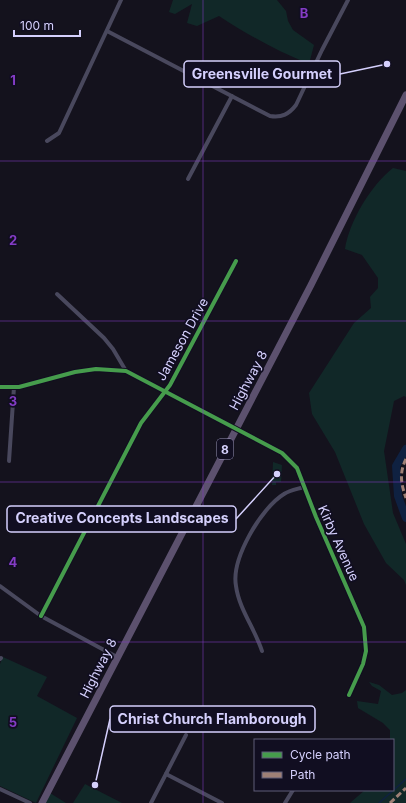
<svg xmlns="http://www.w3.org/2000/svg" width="406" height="803" font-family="Inter,sans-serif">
  <rect width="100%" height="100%" fill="#14121d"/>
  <g fill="#112828">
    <path d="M 173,0 L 277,0 L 286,11 L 288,21 L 293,30 L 314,45 L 309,64 C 277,51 248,35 219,16 L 197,26 L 187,23 L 192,4 L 175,14 L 169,12 Z"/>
    <path d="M 393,168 L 406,171 L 406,397 L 404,396 L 394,401 L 384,451 L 393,513 L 406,544 L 406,585 L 404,580 L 386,563 L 364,524 L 335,452 L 312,414 L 309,393 L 354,323 L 371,308 L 370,297 L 378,288 L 378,278 L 362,255 L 345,249 C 349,222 371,185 393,168 Z"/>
    <path d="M 273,462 L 282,465 L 281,482 L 276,482 L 276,485 L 272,485 Z"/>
    <path d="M 3,657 L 47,677 L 37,696 L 77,718 L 36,803 L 0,786 L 0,664 Z"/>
    <path d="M 369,682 L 379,685 L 392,695 L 402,693 L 406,690 L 406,803 L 350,803 L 365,790 L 393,790 L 393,740 L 390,740 L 390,730 L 383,723 L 358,708 L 357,701 L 378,704 L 381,691 L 372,686 Z"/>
    <path d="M 85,784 L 122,803 L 73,803 Z"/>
    <path d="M 50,793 L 66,803 L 45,803 Z"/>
  </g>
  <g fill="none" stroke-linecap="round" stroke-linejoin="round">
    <path stroke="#0f2141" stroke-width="1.5" d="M 379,803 L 406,779"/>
    <path stroke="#0f2141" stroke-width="8" d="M 406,449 L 396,466 L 398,496 L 406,518"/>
    <g stroke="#49485d" stroke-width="4">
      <path d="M 107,31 L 270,116 C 282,118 289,114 296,105 L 322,50 L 348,0"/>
      <path d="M 47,141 L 59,133 L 121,0"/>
      <path d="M 188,179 L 232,96"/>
      <path d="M 57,294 L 104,338 L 113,349 L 126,371"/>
      <path d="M 0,387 L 19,387 L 75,372 L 96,369 L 126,371 L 282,453 L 297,468 L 316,517 L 364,627 L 366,651 L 363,664 L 349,695"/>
      <path d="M 9,461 L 14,387"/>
      <path d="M 0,586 L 41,616 L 117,657"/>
      <path d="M 41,616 L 141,423 L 170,385 L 236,261"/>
      <path d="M 262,651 C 255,629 239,609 236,586 C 231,559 261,508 284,494 C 290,490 298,489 304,487"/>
      <path d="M 0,659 L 1,658"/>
      <path d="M 166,774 L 222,803"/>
      <path d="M 0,789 L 30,803"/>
      <path d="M 151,803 L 186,735"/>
      <path d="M 285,803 L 293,790"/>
    </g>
    <path stroke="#5c516e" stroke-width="7" d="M 42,803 L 311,285 L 406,95"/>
    <g stroke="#9e8076" stroke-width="3" stroke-dasharray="6 3" stroke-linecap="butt">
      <path d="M 406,459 C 399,473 401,484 406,498"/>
      <path d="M 390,803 L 406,788"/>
    </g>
    <defs>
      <g id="cycleway">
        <path d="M 0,387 L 19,387 L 75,372 L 96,369 L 126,371 L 282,453 L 297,468 L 316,517 L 364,627 L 366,651 L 363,664 L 349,695"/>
        <path d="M 41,616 L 141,423 L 170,385 L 236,261"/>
      </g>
    </defs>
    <use href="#cycleway" stroke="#110e21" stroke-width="6"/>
    <use href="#cycleway" stroke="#469c4c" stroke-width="4"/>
  </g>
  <path fill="none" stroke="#843cc5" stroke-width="1" stroke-opacity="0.55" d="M 203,0 L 203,803M 0,161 L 406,161M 0,321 L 406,321M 0,482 L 406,482M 0,642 L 406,642"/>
  <g text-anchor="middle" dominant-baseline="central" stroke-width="3.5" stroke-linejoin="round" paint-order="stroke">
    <rect fill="#110e21" stroke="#9a96bb" stroke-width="1" x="217" y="439" width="16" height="20" rx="3"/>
    <g font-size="12" font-weight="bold" fill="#d5d0fd">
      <text x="225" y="449">8</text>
    </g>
    <g font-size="13" fill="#d5d0fd" stroke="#110e21">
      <text transform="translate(182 339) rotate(-61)">Jameson Drive</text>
      <text transform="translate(248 380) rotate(-62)">Highway 8</text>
      <text transform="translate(339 543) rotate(66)">Kirby Avenue</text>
      <text transform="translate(98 668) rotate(-63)">Highway 8</text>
    </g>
  </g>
  <g font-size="13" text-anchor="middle" font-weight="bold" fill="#843cc5" stroke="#110e21" stroke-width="3.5" stroke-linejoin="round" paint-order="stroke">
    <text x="304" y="18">B</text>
    <text x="13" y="85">1</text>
    <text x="13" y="245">2</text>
    <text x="13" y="406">3</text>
    <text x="13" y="567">4</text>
    <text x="13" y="727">5</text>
  </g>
  <path fill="none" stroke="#d5d0fd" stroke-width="1.5" d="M387 64L340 74M277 474L236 519M95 785L110 719"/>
  <g fill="#d5d0fd" stroke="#110e21" stroke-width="1.5">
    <circle cx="387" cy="64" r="4"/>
    <circle cx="277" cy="474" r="4"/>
    <circle cx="95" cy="785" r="4"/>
  </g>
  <g fill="#110e21" stroke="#d5d0fd" stroke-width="1.5">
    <rect x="184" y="61" width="156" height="26" rx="4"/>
    <rect x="7" y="506" width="229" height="26" rx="4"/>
    <rect x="110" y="706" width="205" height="26" rx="4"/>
  </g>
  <g font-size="14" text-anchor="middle" font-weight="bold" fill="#d5d0fd">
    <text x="262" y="79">Greensville Gourmet</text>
    <text x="122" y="523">Creative Concepts Landscapes</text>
    <text x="212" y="724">Christ Church Flamborough</text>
  </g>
  <rect x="254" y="739" width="140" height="52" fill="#110e21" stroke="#5f5c79"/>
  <rect x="262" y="752" width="20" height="6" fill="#469c4c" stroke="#5f5c79"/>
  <text x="290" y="759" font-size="12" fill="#d5d0fd">Cycle path</text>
  <rect x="262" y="772" width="20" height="6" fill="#9e8076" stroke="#5f5c79"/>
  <text x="290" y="779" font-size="12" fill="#d5d0fd">Path</text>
  <path d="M14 30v6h66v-6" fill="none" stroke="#d5d0fd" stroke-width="2"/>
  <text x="20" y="30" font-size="12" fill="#d5d0fd" stroke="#110e21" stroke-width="3" paint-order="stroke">100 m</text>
</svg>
